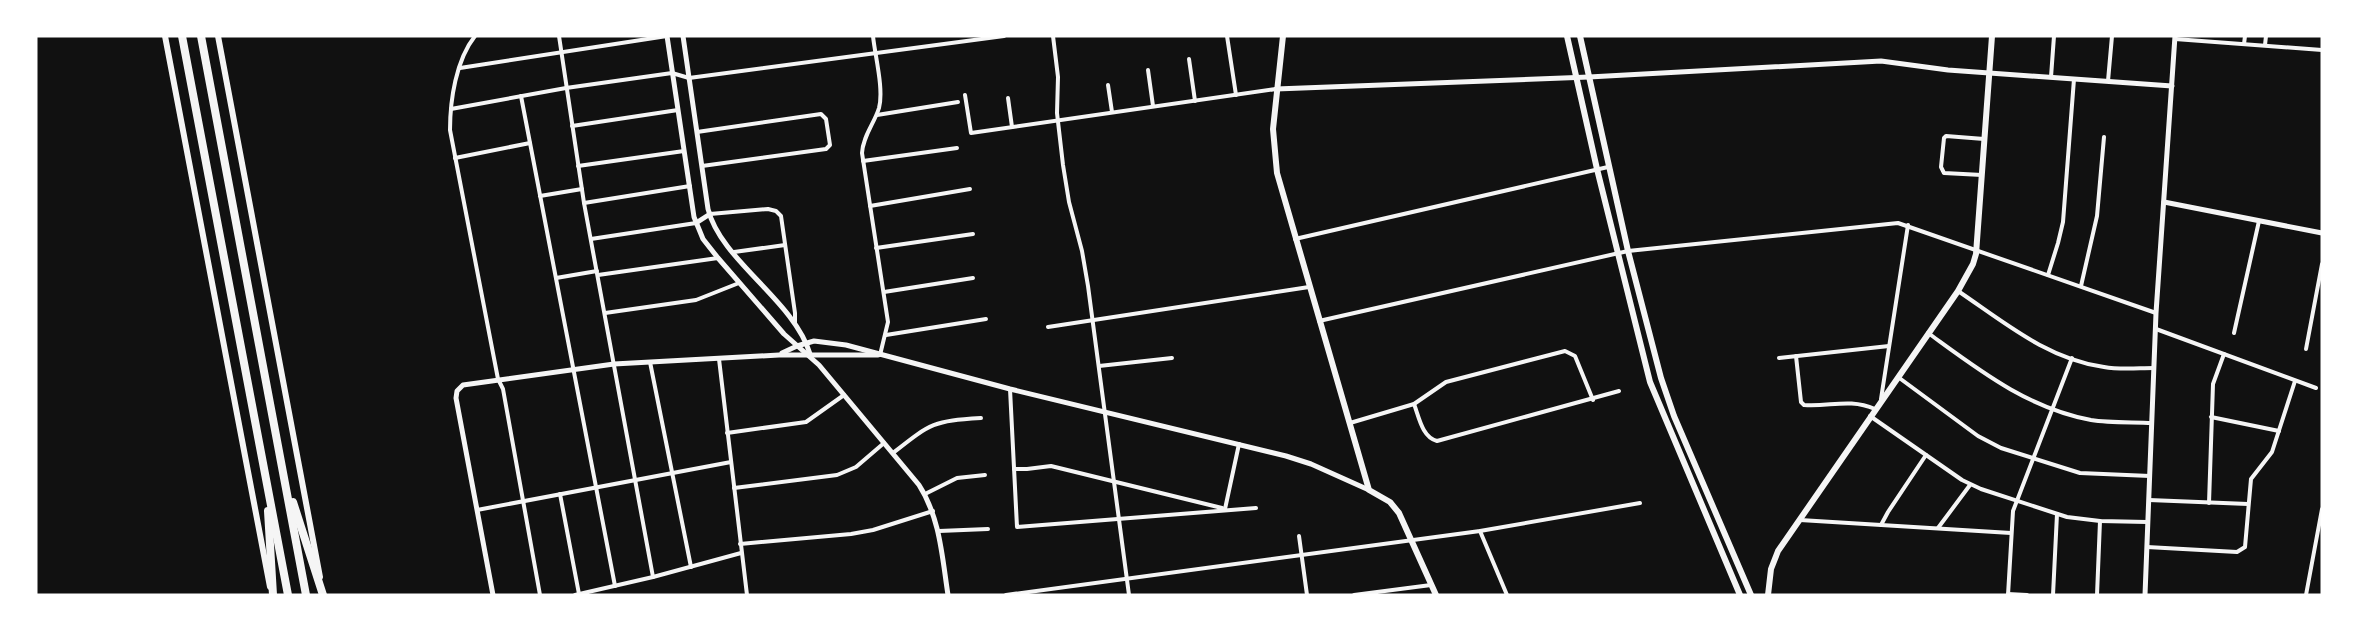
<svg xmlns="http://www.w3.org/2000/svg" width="2358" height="631" font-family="Poppins,sans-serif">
  <rect width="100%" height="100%" fill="#111"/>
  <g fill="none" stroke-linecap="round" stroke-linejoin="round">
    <g stroke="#f5f5f5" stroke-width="4">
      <path d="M 475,36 C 456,60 450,100 450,130 L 498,379 L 503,389 L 540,595"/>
      <path d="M 559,36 L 584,203 L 653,577"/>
      <path d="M 873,36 C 875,56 884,89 879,108 C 874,124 863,136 862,153 L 888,322 L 880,355"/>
      <path d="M 1053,36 L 1058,77 L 1057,113 L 1063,165 L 1069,202 L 1082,251 L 1088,286 L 1129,595"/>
      <path d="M 1227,36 L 1236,95"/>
      <path d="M 2175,39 L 2322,50"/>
      <path d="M 2244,44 L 2245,36"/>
      <path d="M 2265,45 L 2266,36"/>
      <path d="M 1189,59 L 1195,101"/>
      <path d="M 460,68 L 667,36"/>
      <path d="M 1148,70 L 1153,106"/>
      <path d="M 2051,77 L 2054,36"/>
      <path d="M 2108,81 L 2112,36"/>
      <path d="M 1108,85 L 1112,112"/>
      <path d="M 965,95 L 971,133 L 1276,89"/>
      <path d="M 521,96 L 615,586"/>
      <path d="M 1008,98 L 1012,127"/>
      <path d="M 451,109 L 566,88 L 672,73 L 689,78 L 1004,36"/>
      <path d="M 877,115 L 958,102"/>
      <path d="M 572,126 L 678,110"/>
      <path d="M 697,132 L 821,114 L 826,119 L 830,145 L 826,149 L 702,166"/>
      <path d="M 455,158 L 530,143"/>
      <path d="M 863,161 L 957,148"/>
      <path d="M 578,166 L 684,151"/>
      <path d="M 1982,175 L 1944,173 L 1941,167 L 1944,138 L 1946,136 L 1984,139"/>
      <path d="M 540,196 L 582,189"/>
      <path d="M 584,203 L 690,186"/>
      <path d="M 870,206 L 970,189"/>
      <path d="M 710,214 L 768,209 L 776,211 L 781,216 L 795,313 L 795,323"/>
      <path d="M 591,239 L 696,223"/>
      <path d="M 1295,239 L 1608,167"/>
      <path d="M 876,248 L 973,234"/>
      <path d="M 734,252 L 785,245"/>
      <path d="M 598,275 L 718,258"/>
      <path d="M 2048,275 L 2058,243 L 2063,222 L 2074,79"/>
      <path d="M 556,278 L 597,271"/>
      <path d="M 2081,286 L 2097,216 L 2104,137"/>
      <path d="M 1958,291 C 2004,322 2047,359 2104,367 C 2120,370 2138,368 2154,368"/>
      <path d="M 884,292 L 973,278"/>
      <path d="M 605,313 L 696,300 L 739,283"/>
      <path d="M 1319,321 L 1628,251 L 1898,223 L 2156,313"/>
      <path d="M 1048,327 L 1309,287"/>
      <path d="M 2156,329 L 2316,388"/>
      <path d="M 1928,333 C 1979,370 2027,408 2091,420 C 2110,423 2132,422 2152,423"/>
      <path d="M 2234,333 L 2259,221"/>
      <path d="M 886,335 L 986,319"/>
      <path d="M 2306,349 L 2322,264"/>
      <path d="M 1796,356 L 1801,402 L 1804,405 C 1830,407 1849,398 1875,409"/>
      <path d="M 1779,358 L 1889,346"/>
      <path d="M 719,359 L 747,595"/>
      <path d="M 650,362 L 691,567"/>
      <path d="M 1099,366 L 1172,358"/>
      <path d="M 1898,377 L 1978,436 L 2001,448 L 2080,473 L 2150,476"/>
      <path d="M 1010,389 L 1017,527 L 1256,508"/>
      <path d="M 1881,399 L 1908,225"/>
      <path d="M 1414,404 C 1419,417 1422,437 1437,441 L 1619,391"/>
      <path d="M 1870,416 L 1962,480 L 1981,489 L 2067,517 L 2100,521 L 2147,522"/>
      <path d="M 2211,417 L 2279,431"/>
      <path d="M 1350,423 L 1414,404 L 1446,382 L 1565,351 L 1575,356 L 1593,400"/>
      <path d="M 727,433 L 806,422 L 844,395"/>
      <path d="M 893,453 C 931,423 933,421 981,418"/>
      <path d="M 1014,469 L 1027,469 L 1051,466 L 1222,508"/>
      <path d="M 734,488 L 837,475 L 856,467 L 884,443"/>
      <path d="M 560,494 L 579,594"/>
      <path d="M 925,494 L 957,478 L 985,475"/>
      <path d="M 2149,500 L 2248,504"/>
      <path d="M 2209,503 L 2213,384 L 2224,354"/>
      <path d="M 1225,509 L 1239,444"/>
      <path d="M 477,510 L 731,462"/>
      <path d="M 1800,520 L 2011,533"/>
      <path d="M 1881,525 L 1888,512 L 1926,455"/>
      <path d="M 1938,528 L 1970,485"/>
      <path d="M 939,531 L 988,529"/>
      <path d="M 1480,531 L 1507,595"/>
      <path d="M 1299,536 L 1307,595"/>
      <path d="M 740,544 L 851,534 L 873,530 L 933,511"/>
      <path d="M 2147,547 L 2237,552 L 2245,547 L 2251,479 L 2272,452 L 2295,381"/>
      <path d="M 2008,594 L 2027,595"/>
      <path d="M 575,595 L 653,577 L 741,553"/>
      <path d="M 1006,595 L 1480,531 L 1640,503"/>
      <path d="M 1354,595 L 1431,585"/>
      <path d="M 2008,595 L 2013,511 L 2072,358"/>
      <path d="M 2053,595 L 2057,514"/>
      <path d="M 2097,595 L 2100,521"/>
      <path d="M 2306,595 L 2322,509"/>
    </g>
    <g stroke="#f5f5f5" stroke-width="5">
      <path d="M 667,36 L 694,217 L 703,239 L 718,258 L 784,334 L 819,365 L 919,485 C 940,518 942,556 948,595"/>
      <path d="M 683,36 L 708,209 C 721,261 794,300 810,354"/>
      <path d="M 1276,89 L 1589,77 L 1881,61 L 1948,70 L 2172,86"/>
      <path d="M 2164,202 L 2322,233"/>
      <path d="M 696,223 L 710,214"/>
      <path d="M 782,353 L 797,346 L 814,341 L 846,345 L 1010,389 L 1286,456 L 1311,464 L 1369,490"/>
      <path d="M 493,595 L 456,398 L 457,391 L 463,385 L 614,364 L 779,355 L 878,355"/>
      <path d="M 2145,595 L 2156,313 L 2175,36"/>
    </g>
    <g stroke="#f5f5f5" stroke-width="6">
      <path d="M 165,36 L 270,587"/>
      <path d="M 218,36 L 320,577"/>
      <path d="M 1283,36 L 1273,129 L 1277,173 L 1369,490 L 1390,502 L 1399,513 L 1436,595"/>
      <path d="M 1768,595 L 1771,569 L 1778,551 L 1958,291 L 1973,264 L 1976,254 L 1992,36"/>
    </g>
    <g stroke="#f5f5f5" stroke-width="6">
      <path d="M 1567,36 L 1597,169 L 1650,382 L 1740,595"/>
      <path d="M 1580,36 L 1628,251 L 1661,378 L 1674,416 L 1751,595"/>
    </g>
    <g stroke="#f5f5f5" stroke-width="8">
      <path d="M 182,36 L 288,595"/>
      <path d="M 201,36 L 306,595"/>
      <path d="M 293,502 L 323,595"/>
      <path d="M 268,511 L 273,595"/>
    </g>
  </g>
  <rect width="2358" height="631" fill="none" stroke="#ffffff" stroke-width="75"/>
</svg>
